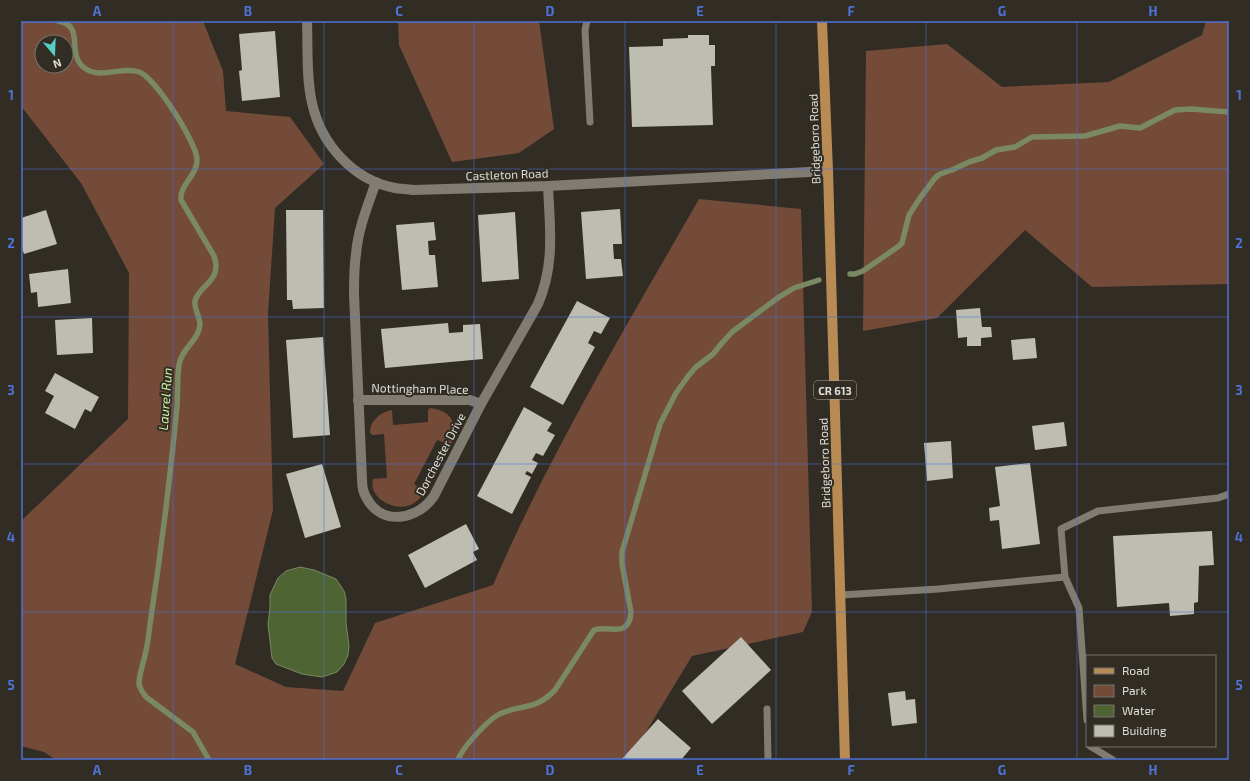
<svg xmlns="http://www.w3.org/2000/svg" width="1250" height="781" font-family="'Exo 2',sans-serif">
  <rect width="100%" height="100%" fill="#312d25"/>
  <g fill="#734b38" fill-rule="evenodd">
    <path d="M 21,21 L 203,21 L 223,71 L 226,111 L 290,117 L 324,164 L 275,208 L 268,314 L 273,510 L 235,664 L 286,687 L 343,691 L 375,623 L 493,585 C 551,451 627,325 699,199 L 801,209 L 812,612 L 803,632 L 692,656 L 629,760 L 56,760 L 44,752 L 21,746 L 21,521 L 128,419 L 129,273 L 81,183 L 21,106 ZM 42,42 L 66,42 L 66,66 L 42,66 Z"/>
    <path d="M 398,21 L 539,21 L 554,129 L 519,153 L 452,162 L 399,45 Z"/>
    <path d="M 1206,21 L 1229,21 L 1229,284 L 1092,287 L 1025,230 L 937,318 L 863,331 L 866,51 L 947,44 L 1002,87 L 1109,82 L 1202,35 Z"/>
    <path d="M 430,408 C 453,411 458,424 451,445 L 437,440 L 414,484 L 424,491 L 425,493 C 420,498 414,505 407,506 C 392,510 368,497 373,479 L 387,478 L 384,434 L 373,435 L 370,433 C 370,420 381,412 392,410 L 393,425 L 428,422 L 428,410 Z"/>
  </g>
  <path fill="#4f6433" stroke="#7a8864" d="M 300,567 L 314,570 L 336,579 L 344,591 L 346,599 L 346,623 L 349,646 L 348,655 L 344,664 L 337,672 L 322,677 L 302,674 L 276,664 L 272,658 L 268,624 L 270,608 L 270,595 L 278,578 L 286,571 Z"/>
  <g fill="none" stroke-linecap="round" stroke-linejoin="round">
    <g stroke="#7a8864" stroke-width="5.5">
      <path d="M 58,21 C 87,26 64,55 86,69 C 102,79 122,66 139,72 C 155,77 196,142 197,159 C 198,175 179,185 181,200 L 214,256 C 223,281 199,285 195,301 C 194,309 200,317 200,325 C 199,340 181,349 179,365 C 177,378 178,393 177,407 C 170,480 161,552 150,624 C 149,633 148,642 146,651 C 144,662 139,673 139,684 C 140,689 143,693 146,697 L 193,732 L 209,760"/>
      <path d="M 850,274 L 855,274 L 863,271 L 899,246 L 902,243 L 909,215 L 920,198 L 935,178 L 940,174 L 952,170 L 969,162 L 982,158 L 996,150 L 1015,147 L 1032,137 L 1085,136 L 1120,126 L 1140,128 L 1175,110 L 1191,109 L 1229,112"/>
      <path d="M 458,760 C 462,748 490,717 502,713 C 524,704 536,710 555,690 L 594,630 C 610,625 629,639 631,612 L 622,564 L 622,552 L 660,424 L 676,393 L 689,375 L 696,367 L 713,354 L 722,343 L 732,332 L 779,297 L 794,288 L 819,280"/>
    </g>
  </g>
  <g fill="#bdbdb2">
    <path d="M 275,31 L 280,97 L 242,101 L 239,71 L 242,70 L 239,34 Z"/>
    <path d="M 688,35 L 709,35 L 709,45 L 715,45 L 715,66 L 711,66 L 713,125 L 632,127 L 629,47 L 663,46 L 663,39 L 688,38 Z"/>
    <path d="M 620,209 L 622,244 L 613,244 L 614,259 L 621,259 L 623,276 L 586,279 L 581,212 Z"/>
    <path d="M 46,210 L 57,244 L 24,254 L 21,245 L 21,218 Z"/>
    <path d="M 286,210 L 323,210 L 324,308 L 293,309 L 292,300 L 287,300 Z"/>
    <path d="M 515,212 L 519,279 L 482,282 L 478,215 Z"/>
    <path d="M 434,222 L 436,240 L 428,241 L 429,255 L 435,255 L 438,287 L 402,290 L 396,225 Z"/>
    <path d="M 68,269 L 71,303 L 38,307 L 37,292 L 31,293 L 29,274 Z"/>
    <path d="M 577,301 L 610,318 L 601,334 L 594,331 L 588,343 L 595,347 L 563,405 L 530,387 Z"/>
    <path d="M 980,308 L 982,327 L 991,327 L 992,337 L 981,338 L 981,346 L 967,346 L 967,337 L 958,338 L 956,310 Z"/>
    <path d="M 92,318 L 93,353 L 57,355 L 55,320 Z"/>
    <path d="M 448,323 L 449,333 L 463,332 L 463,325 L 480,324 L 483,359 L 385,368 L 381,329 Z"/>
    <path d="M 323,337 L 330,435 L 293,438 L 286,340 Z"/>
    <path d="M 1035,338 L 1037,358 L 1013,360 L 1011,340 Z"/>
    <path d="M 55,373 L 99,397 L 91,412 L 85,409 L 75,429 L 45,413 L 54,396 L 45,391 Z"/>
    <path d="M 524,407 L 552,423 L 547,431 L 555,435 L 543,456 L 536,453 L 532,460 L 538,463 L 532,474 L 527,471 L 525,474 L 531,477 L 512,514 L 477,496 Z"/>
    <path d="M 1064,422 L 1067,446 L 1035,450 L 1032,426 Z"/>
    <path d="M 951,441 L 953,478 L 927,481 L 924,443 Z"/>
    <path d="M 1030,463 L 1040,544 L 1002,549 L 999,520 L 990,521 L 989,508 L 1000,506 L 995,467 Z"/>
    <path d="M 322,464 L 341,527 L 305,538 L 286,474 Z"/>
    <path d="M 466,524 L 479,549 L 473,552 L 477,560 L 425,588 L 408,555 Z"/>
    <path d="M 1212,531 L 1214,565 L 1199,566 L 1198,602 L 1194,603 L 1194,614 L 1170,616 L 1169,603 L 1117,607 L 1113,536 Z"/>
    <path d="M 741,637 L 771,670 L 712,724 L 682,691 Z"/>
    <path d="M 905,691 L 906,700 L 915,699 L 917,723 L 892,726 L 888,693 Z"/>
    <path d="M 658,719 L 691,748 L 681,760 L 621,760 Z"/>
  </g>
  <g fill="none" stroke-linecap="round" stroke-linejoin="round">
    <g stroke="#807c72" stroke-width="7">
      <path d="M 587,21 L 585,30 L 590,122"/>
      <path d="M 1065,577 L 1061,529 L 1098,511 L 1218,498 L 1229,494"/>
      <path d="M 841,595 L 938,589 L 1065,577 L 1079,608 L 1087,720"/>
      <path d="M 767,709 L 768,760"/>
      <path d="M 1090,746 L 1113,760"/>
    </g>
    <g stroke="#807c72" stroke-width="10">
      <path d="M 307,21 C 308,48 306,77 312,103 C 321,144 353,180 395,188 C 400,189 407,189 413,190 L 548,186 L 828,171"/>
      <path d="M 376,182 C 368,205 358,229 356,254 C 354,267 354,281 354,294 L 362,479 C 362,485 363,492 366,497 C 381,527 418,520 434,496 L 481,404 L 538,304 C 555,264 550,229 548,186"/>
      <path d="M 358,400 L 470,400 L 481,404"/>
    </g>
    <path stroke="#b88b54" stroke-width="10" d="M 822,21 L 828,171 L 845,760"/>
  </g>
  <path fill="none" stroke="#4e72d8" stroke-width="1" stroke-opacity="0.55" d="M 173,21 L 173,760M 324,21 L 324,760M 474,21 L 474,760M 625,21 L 625,760M 776,21 L 776,760M 926,21 L 926,760M 1077,21 L 1077,760M 21,169 L 1229,169M 21,317 L 1229,317M 21,464 L 1229,464M 21,612 L 1229,612"/>
  <g text-anchor="middle" dominant-baseline="central" stroke-width="4" stroke-linejoin="round" paint-order="stroke">
    <rect fill="#312d25" stroke="#aba8a2" stroke-width="1" x="814" y="381" width="42" height="18" rx="3"/>
    <g font-size="11" font-weight="bold" fill="#dfddd7">
      <text x="835" y="390">CR 613</text>
    </g>
    <g font-size="12" fill="#dfddd7" stroke="#312d25">
      <text transform="translate(814 139) rotate(-92)">Bridgeboro Road</text>
      <text transform="translate(507 174) rotate(-2)">Castleton Road</text>
      <text transform="translate(420 388) rotate(1)">Nottingham Place</text>
      <text transform="translate(440 454) rotate(-62)">Dorchester Drive</text>
      <text transform="translate(824 463) rotate(-92)">Bridgeboro Road</text>
    </g>
    <g font-size="13" font-style="italic" fill="#cdf1a2" stroke="#312d25">
      <text transform="translate(165 399) rotate(-86)">Laurel Run</text>
    </g>
  </g>
  <rect width="1250" height="781" fill="none" stroke="#312d25" stroke-width="44"/>
  <rect x="1086" y="655" width="130" height="92" fill="#312d25" stroke="#77736c"/>
  <rect x="1094" y="668" width="20" height="6" fill="#b88b54" stroke="#77736c"/>
  <text x="1122" y="675" font-size="12" fill="#dfddd7">Road</text>
  <rect x="1094" y="685" width="20" height="12" fill="#734b38" stroke="#77736c"/>
  <text x="1122" y="695" font-size="12" fill="#dfddd7">Park</text>
  <rect x="1094" y="705" width="20" height="12" fill="#4f6433" stroke="#77736c"/>
  <text x="1122" y="715" font-size="12" fill="#dfddd7">Water</text>
  <rect x="1094" y="725" width="20" height="12" fill="#bdbdb2" stroke="#77736c"/>
  <text x="1122" y="735" font-size="12" fill="#dfddd7">Building</text>
  <g transform="translate(54 54) rotate(161)"><circle r="19" fill="#312d25" stroke="#77736c"/>
  <path d="M0-3L7 15L0 10L-7 15Z" fill="#55cec6"/>
  <text y="-6" font-size="11" font-weight="bold" text-anchor="middle" fill="#dfddd7">N</text>
  </g>
  <rect x="22" y="22" width="1206" height="737" fill="none" stroke="#4e72d8" stroke-width="1.5"/>
  <g font-size="13" text-anchor="middle" font-weight="bold" fill="#4e72d8">
    <text x="97" y="16">A</text>
    <text x="248" y="16">B</text>
    <text x="399" y="16">C</text>
    <text x="550" y="16">D</text>
    <text x="700" y="16">E</text>
    <text x="851" y="16">F</text>
    <text x="1002" y="16">G</text>
    <text x="1153" y="16">H</text>
    <text x="11" y="100">1</text>
    <text x="1239" y="100">1</text>
    <text x="11" y="248">2</text>
    <text x="1239" y="248">2</text>
    <text x="11" y="395">3</text>
    <text x="1239" y="395">3</text>
    <text x="11" y="542">4</text>
    <text x="1239" y="542">4</text>
    <text x="11" y="690">5</text>
    <text x="1239" y="690">5</text>
    <text x="97" y="775">A</text>
    <text x="248" y="775">B</text>
    <text x="399" y="775">C</text>
    <text x="550" y="775">D</text>
    <text x="700" y="775">E</text>
    <text x="851" y="775">F</text>
    <text x="1002" y="775">G</text>
    <text x="1153" y="775">H</text>
  </g>
</svg>
